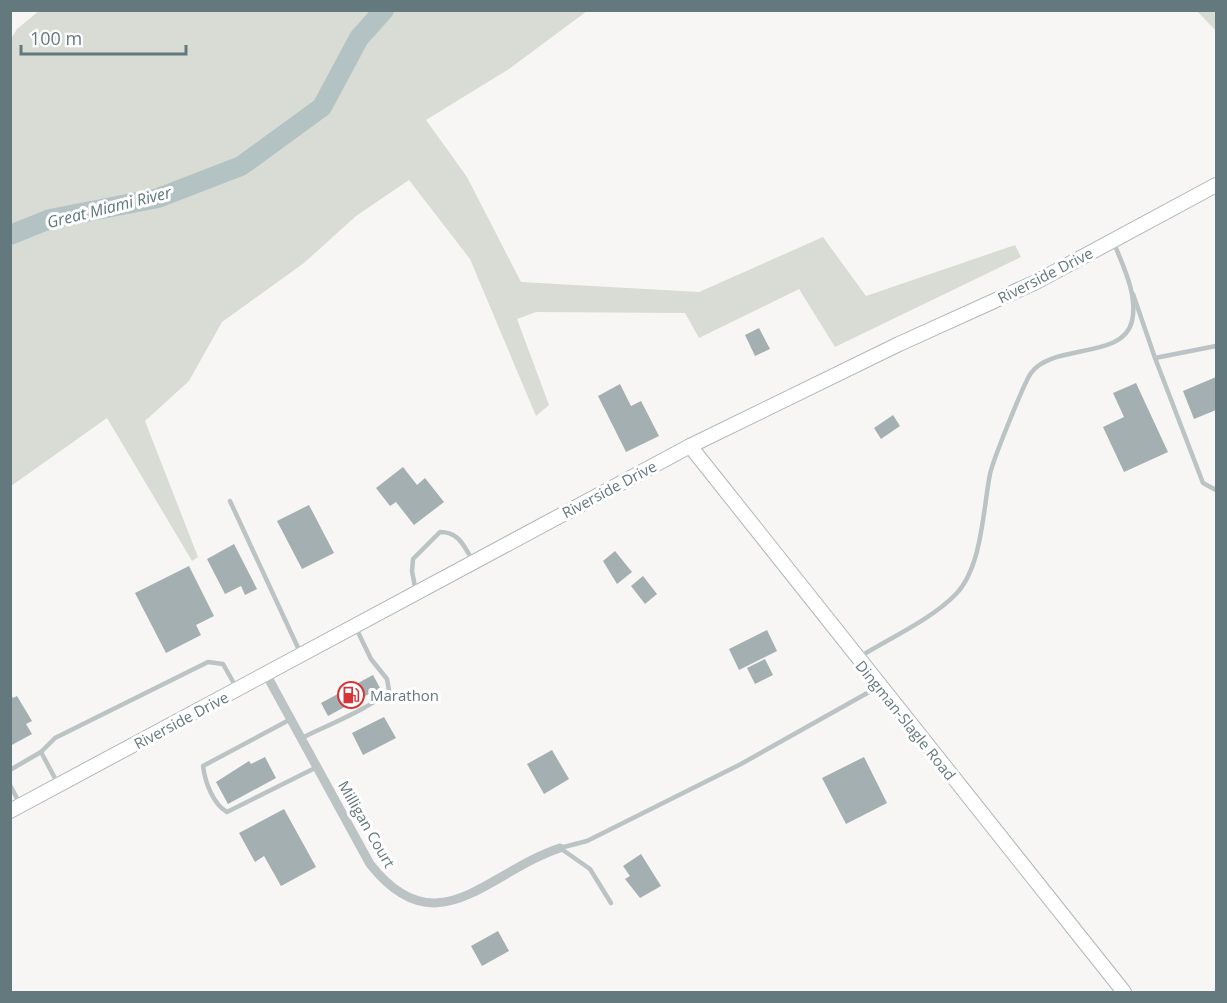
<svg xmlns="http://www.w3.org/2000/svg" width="1227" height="1003" font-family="'Open Sans',sans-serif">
  <rect width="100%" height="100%" fill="#f7f6f4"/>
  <g fill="#d8dcd4">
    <path d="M 40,10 L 587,11 L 509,69 L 426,120 L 467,177 L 521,282 L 699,292 L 823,237 L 866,296 L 1015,245 L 1021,257 L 835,347 L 799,289 L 699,338 L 685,313 L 536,312 L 517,319 L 549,405 L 536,416 L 470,259 L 409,180 L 356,216 L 304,263 L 222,322 L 189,381 L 145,421 L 198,557 L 192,561 L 107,418 L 11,486 L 11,39 L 17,29 Z"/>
    <path d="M 1197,11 L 1216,11 L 1216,31 Z"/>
  </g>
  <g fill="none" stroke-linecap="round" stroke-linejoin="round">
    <path stroke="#b3c3c4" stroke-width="20" d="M 10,235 L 50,219 L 158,198 L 241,166 L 322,107 L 359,38 L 384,10"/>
  </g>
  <g fill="#a3afb1">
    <path d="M 759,328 L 770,349 L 755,356 L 745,335 Z"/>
    <path d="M 1216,377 L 1216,410 L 1194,419 L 1183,391 Z"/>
    <path d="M 1136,383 L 1168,452 L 1124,472 L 1103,427 L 1124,417 L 1113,393 Z"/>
    <path d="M 620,384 L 631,406 L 641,401 L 659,436 L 626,452 L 598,396 Z"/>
    <path d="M 893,415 L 900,426 L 881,439 L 874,428 Z"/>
    <path d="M 403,467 L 417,485 L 425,478 L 444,502 L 414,525 L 396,502 L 390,506 L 376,488 Z"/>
    <path d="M 309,505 L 334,553 L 302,569 L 277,521 Z"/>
    <path d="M 234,544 L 257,589 L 245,595 L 241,586 L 225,594 L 207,559 Z"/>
    <path d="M 615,551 L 632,572 L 617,584 L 603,561 Z"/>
    <path d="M 189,566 L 214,616 L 196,625 L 201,635 L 166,653 L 135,593 Z"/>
    <path d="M 643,576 L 657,594 L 645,604 L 631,586 Z"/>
    <path d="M 767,630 L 777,651 L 739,670 L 729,649 Z"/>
    <path d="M 765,659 L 773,675 L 755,684 L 747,668 Z"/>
    <path d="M 373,675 L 380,688 L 328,716 L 321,703 Z"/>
    <path d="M 10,694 L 13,698 L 17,696 L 32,721 L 26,724 L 32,734 L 10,746 Z"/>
    <path d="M 384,717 L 396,738 L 363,755 L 352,733 Z"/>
    <path d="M 552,750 L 569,779 L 544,794 L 527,764 Z"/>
    <path d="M 265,757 L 276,778 L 228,804 L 216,782 L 249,761 L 251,764 Z"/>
    <path d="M 864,757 L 887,803 L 846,824 L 822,778 Z"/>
    <path d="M 284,809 L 316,867 L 281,886 L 264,856 L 255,862 L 239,833 Z"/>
    <path d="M 641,854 L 661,886 L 640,898 L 625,879 L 630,876 L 623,866 Z"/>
    <path d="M 498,931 L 509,951 L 482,966 L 471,946 Z"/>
  </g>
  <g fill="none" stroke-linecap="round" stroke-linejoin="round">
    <defs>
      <g id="secondary">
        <path d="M 690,446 L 1124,992"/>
        <path d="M 10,811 L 690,446 L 899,344 L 1036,282 L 1216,185"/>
      </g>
    </defs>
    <use href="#secondary" stroke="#afb7b9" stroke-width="16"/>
    <g stroke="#bcc3c4" stroke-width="4.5">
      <path d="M 1133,294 L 1155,358 L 1216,346"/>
      <path d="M 1155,358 L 1203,483 L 1216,490"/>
      <path d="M 230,501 L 300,652"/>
      <path d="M 416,592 L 412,571 L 413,559 L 440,532 C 459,532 463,545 472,559"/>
      <path d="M 861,656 C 890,638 932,619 956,594 C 982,567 983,510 990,474 C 993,460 1024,383 1031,373 C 1053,343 1123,360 1132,321 C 1138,295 1123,266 1114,243"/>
      <path d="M 291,719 L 203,766 C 205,782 213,804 227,812 L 317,767"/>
      <path d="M 302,738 C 321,728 378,705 389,690 L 387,679 L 371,659 L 356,628"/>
      <path d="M 41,752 L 58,784"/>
      <path d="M 10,770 L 41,752 L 55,738 L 208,662 L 223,664 L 236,687"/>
      <path d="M 10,785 L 20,804"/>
      <path d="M 560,848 L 587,841 L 741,764 L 878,687"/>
      <path d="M 560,848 L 590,869 L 611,903"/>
    </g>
    <path stroke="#bcc3c4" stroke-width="9" d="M 266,674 L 370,864 C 437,949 487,872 560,848"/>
    <use href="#secondary" stroke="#fff" stroke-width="14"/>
  </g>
  <defs>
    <symbol id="fuel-ring" viewBox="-11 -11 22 22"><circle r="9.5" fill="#fff" stroke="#d73437" stroke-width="1.5"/><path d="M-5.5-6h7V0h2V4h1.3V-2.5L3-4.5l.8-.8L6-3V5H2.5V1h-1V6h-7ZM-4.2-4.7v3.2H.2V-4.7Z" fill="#d73437"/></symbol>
  </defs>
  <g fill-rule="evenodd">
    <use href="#fuel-ring" x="336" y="680" width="30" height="30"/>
  </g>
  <g text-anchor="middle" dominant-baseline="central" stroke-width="6" stroke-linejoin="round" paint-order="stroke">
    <g font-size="15" fill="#64797d" stroke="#fff">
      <text transform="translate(1045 275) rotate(-27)">Riverside Drive</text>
      <text transform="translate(609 489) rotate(-28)">Riverside Drive</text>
      <text transform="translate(181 720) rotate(-28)">Riverside Drive</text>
      <text transform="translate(906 720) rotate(51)">Dingman-Slagle Road</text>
      <text transform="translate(367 824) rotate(60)">Milligan Court</text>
    </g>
    <g font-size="15" fill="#64797d" stroke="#fff" text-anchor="start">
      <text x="370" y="695">Marathon</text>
    </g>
    <g font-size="16" font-style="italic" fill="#5f7878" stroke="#fff">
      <text transform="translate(109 207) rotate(-14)">Great Miami River</text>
    </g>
  </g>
  <rect width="1227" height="1003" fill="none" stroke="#64797d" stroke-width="24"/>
  <path d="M21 45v9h165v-9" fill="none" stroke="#64797d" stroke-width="3"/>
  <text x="30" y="45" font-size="18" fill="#64797d" stroke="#ffffff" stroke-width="4.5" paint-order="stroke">100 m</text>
</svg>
